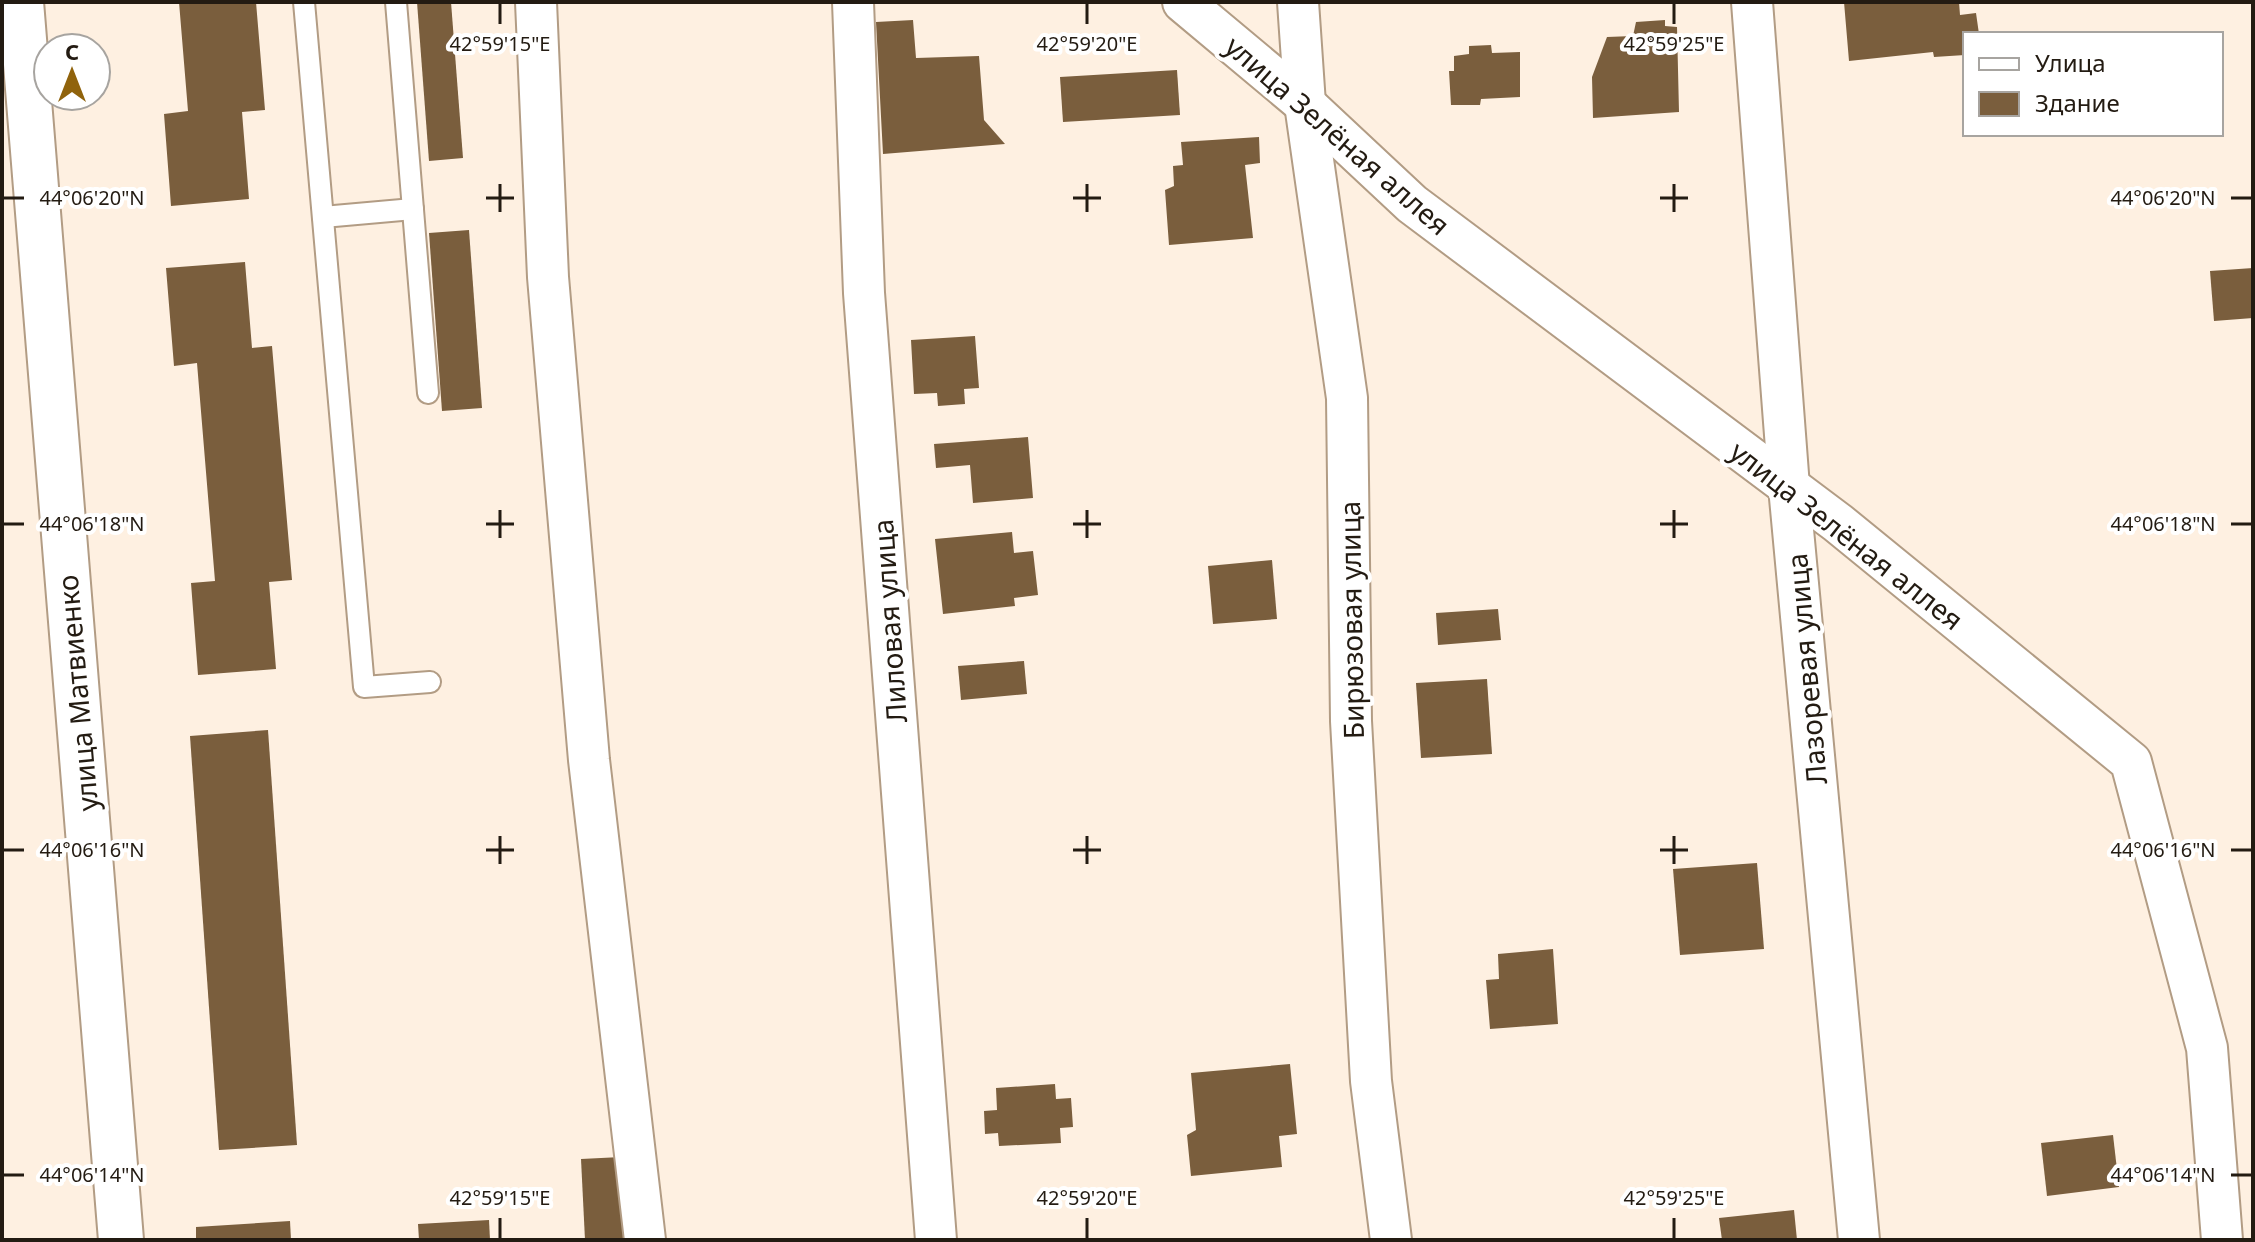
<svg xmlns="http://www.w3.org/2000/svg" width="2255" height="1242" font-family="'Noto Sans',sans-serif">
  <rect width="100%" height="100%" fill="#fef0e1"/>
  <g fill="#7a5e3d">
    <path d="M 179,2 L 256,2 L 265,110 L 242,112 L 249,199 L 171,206 L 164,114 L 188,111 Z"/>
    <path d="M 417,2 L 451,2 L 463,158 L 429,161 Z"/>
    <path d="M 1844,2 L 1959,2 L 1960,15 L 1976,13 L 1979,34 L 1965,34 L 1965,55 L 1934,57 L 1933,52 L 1849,61 Z"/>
    <path d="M 913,20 L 916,58 L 979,56 L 984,120 L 1005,144 L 883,154 L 876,22 Z"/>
    <path d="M 1665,20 L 1665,26 L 1677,27 L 1679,112 L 1593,118 L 1592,77 L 1607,37 L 1633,36 L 1636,22 Z"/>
    <path d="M 1491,45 L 1492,53 L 1520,52 L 1520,97 L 1481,99 L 1480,105 L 1451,105 L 1449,71 L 1454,71 L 1454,56 L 1469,54 L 1469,46 Z"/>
    <path d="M 1177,70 L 1180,115 L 1063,122 L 1060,77 Z"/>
    <path d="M 1259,137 L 1260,163 L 1245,165 L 1253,238 L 1169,245 L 1165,190 L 1174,186 L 1173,166 L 1183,165 L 1181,142 Z"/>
    <path d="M 469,230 L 482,408 L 442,411 L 429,233 Z"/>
    <path d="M 245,262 L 252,348 L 272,346 L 292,580 L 269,582 L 276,669 L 198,675 L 191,583 L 215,581 L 197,363 L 174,366 L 166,268 Z"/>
    <path d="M 2253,268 L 2253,318 L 2214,321 L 2210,271 Z"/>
    <path d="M 975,336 L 979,388 L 964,389 L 965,404 L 938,406 L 937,393 L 914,394 L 911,340 Z"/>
    <path d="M 1028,437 L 1033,498 L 973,503 L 970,465 L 936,468 L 934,444 Z"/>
    <path d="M 1012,532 L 1014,553 L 1033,551 L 1038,595 L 1014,598 L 1015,606 L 943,614 L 935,539 Z"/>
    <path d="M 1272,560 L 1277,619 L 1213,624 L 1208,566 Z"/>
    <path d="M 1498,609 L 1501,640 L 1438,645 L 1436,613 Z"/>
    <path d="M 1024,661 L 1027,694 L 961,700 L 958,666 Z"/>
    <path d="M 1487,679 L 1492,754 L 1421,758 L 1416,683 Z"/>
    <path d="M 268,730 L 297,1145 L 219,1150 L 190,736 Z"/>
    <path d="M 1757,863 L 1764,949 L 1680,955 L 1673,869 Z"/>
    <path d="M 1553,949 L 1558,1024 L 1490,1029 L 1486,980 L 1499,979 L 1498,954 Z"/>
    <path d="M 1290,1064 L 1297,1134 L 1279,1136 L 1282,1167 L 1191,1176 L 1187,1135 L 1196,1130 L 1191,1073 Z"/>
    <path d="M 1055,1084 L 1056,1099 L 1071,1098 L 1073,1127 L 1060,1128 L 1061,1143 L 999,1146 L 998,1133 L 985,1134 L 984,1111 L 997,1110 L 996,1088 Z"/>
    <path d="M 2113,1135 L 2119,1187 L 2047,1196 L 2041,1143 Z"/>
    <path d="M 621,1157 L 625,1240 L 585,1240 L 581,1159 Z"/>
    <path d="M 1794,1210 L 1797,1240 L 1722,1240 L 1719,1218 Z"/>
    <path d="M 489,1220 L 490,1240 L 419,1240 L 418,1224 Z"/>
    <path d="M 290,1221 L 291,1240 L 196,1240 L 196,1227 Z"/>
  </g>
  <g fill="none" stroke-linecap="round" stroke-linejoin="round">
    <defs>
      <g id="service">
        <path d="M 304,2 L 364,687 L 430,682"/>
        <path d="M 396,2 L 428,393"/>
        <path d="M 323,217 L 413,209"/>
      </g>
      <g id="minor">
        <path d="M 536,2 L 548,277 L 589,760 L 645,1240"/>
        <path d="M 853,2 L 864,293 L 936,1240"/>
        <path d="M 1183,2 L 1305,104 L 1412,204 L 1838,523 L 2131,762 L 2207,1048 L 2222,1240"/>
        <path d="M 1298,2 L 1305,104 L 1347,398 L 1351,721 L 1371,1081 L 1391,1240"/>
        <path d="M 1752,2 L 1789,487 L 1859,1240"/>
      </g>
      <path id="tertiary" d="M 21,2 L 121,1240"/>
    </defs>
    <use href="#service" stroke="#b29c84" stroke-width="24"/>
    <use href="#minor" stroke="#b29c84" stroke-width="44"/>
    <use href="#tertiary" stroke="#b29c84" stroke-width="48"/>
    <use href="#service" stroke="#fff" stroke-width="20"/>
    <use href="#minor" stroke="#fff" stroke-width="40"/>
    <use href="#tertiary" stroke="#fff" stroke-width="44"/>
  </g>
  <path fill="none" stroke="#231b12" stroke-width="3" d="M 500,4 L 500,24M 1087,4 L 1087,24M 1674,4 L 1674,24M 500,184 L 500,212M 1087,184 L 1087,212M 1674,184 L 1674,212M 4,198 L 24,198M 486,198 L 514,198M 1073,198 L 1101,198M 1660,198 L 1688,198M 2231,198 L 2251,198M 500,510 L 500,538M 1087,510 L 1087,538M 1674,510 L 1674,538M 4,524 L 24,524M 486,524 L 514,524M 1073,524 L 1101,524M 1660,524 L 1688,524M 2231,524 L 2251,524M 500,836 L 500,864M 1087,836 L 1087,864M 1674,836 L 1674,864M 4,850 L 24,850M 486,850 L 514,850M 1073,850 L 1101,850M 1660,850 L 1688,850M 2231,850 L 2251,850M 4,1175 L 24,1175M 2231,1175 L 2251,1175M 500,1218 L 500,1238M 1087,1218 L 1087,1238M 1674,1218 L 1674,1238"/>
  <g text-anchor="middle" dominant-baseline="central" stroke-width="8" stroke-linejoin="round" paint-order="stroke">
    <g font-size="28" fill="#231b12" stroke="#fff">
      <text transform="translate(1338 135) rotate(41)">улица Зелёная аллея</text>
      <text transform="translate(1847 535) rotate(38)">улица Зелёная аллея</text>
      <text transform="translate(1351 620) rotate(-91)">Бирюзовая улица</text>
      <text transform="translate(889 621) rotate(-94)">Лиловая улица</text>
      <text transform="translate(1806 669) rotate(-95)">Лазоревая улица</text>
      <text transform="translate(77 693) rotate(-95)">улица Матвиенко</text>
    </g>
  </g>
  <g font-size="20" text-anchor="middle" fill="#231b12" stroke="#fff" stroke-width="8" stroke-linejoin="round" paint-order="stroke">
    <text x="500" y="51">42°59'15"E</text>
    <text x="1087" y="51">42°59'20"E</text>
    <text x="1674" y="51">42°59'25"E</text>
    <text x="92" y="205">44°06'20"N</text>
    <text x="2163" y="205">44°06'20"N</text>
    <text x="92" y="531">44°06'18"N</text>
    <text x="2163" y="531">44°06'18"N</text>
    <text x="92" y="857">44°06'16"N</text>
    <text x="2163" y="857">44°06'16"N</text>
    <text x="92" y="1182">44°06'14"N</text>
    <text x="2163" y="1182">44°06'14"N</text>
    <text x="500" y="1205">42°59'15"E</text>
    <text x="1087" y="1205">42°59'20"E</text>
    <text x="1674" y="1205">42°59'25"E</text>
  </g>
  <rect width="2255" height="1242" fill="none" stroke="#231b12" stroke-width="8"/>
  <rect x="1963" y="32" width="260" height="104" fill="#ffffff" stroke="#a7a4a0" stroke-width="2"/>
  <rect x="1979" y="58" width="40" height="12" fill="#ffffff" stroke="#a7a4a0" stroke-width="2"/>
  <text x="2035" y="72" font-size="24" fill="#231b12">Улица</text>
  <rect x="1979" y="92" width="40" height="24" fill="#7a5e3d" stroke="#a7a4a0" stroke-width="2"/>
  <text x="2035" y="112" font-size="24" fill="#231b12">Здание</text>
  <g transform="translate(72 72)"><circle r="38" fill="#ffffff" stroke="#a7a4a0" stroke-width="2"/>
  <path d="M0-6L14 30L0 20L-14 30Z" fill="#90630c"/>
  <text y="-12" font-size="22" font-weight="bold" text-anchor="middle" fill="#231b12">С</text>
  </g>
</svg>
